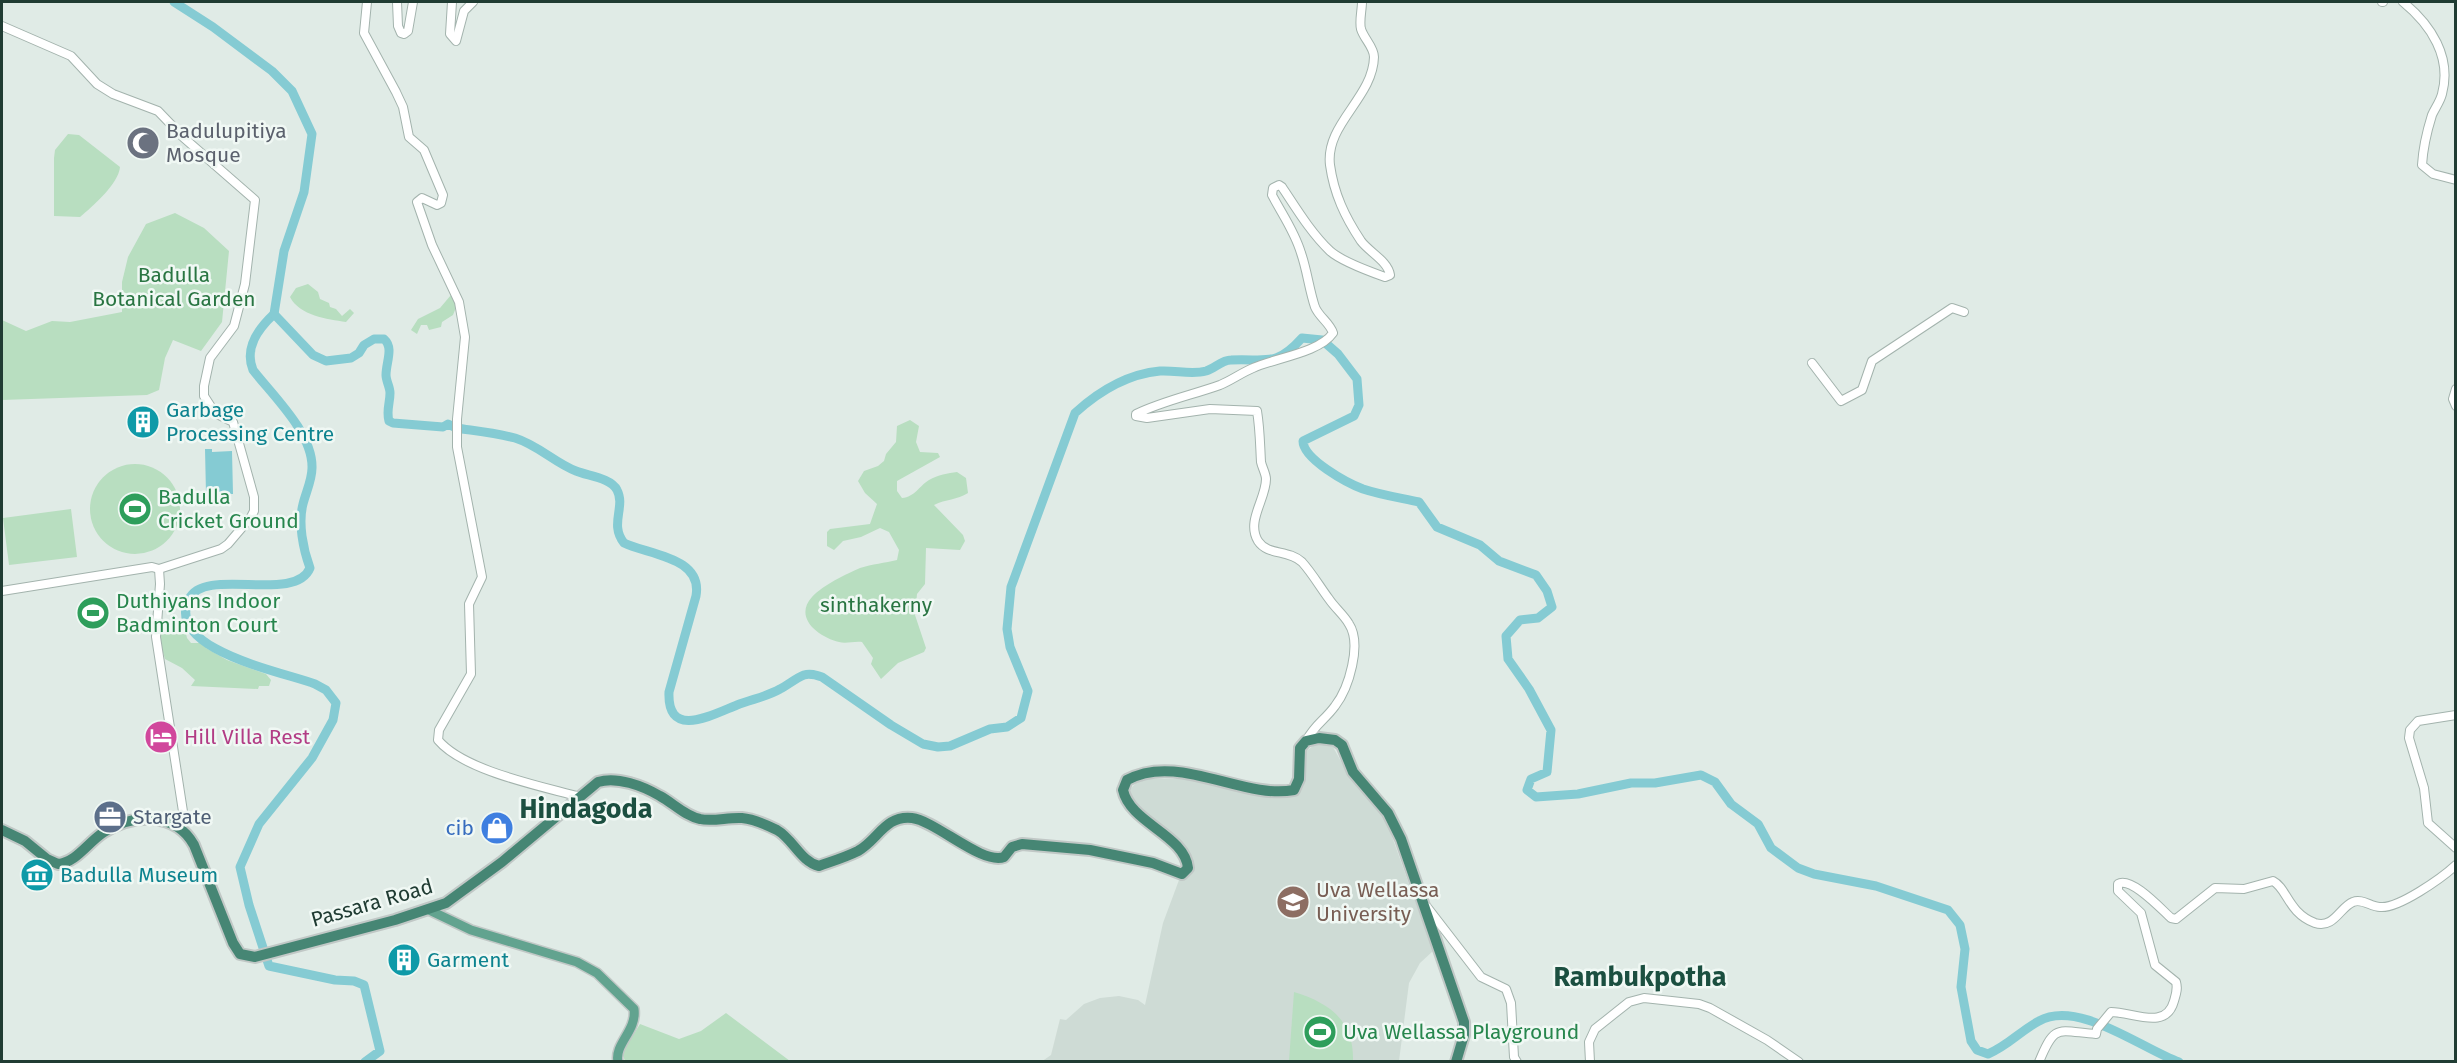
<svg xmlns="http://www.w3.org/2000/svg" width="2457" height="1063" font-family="'Fira Sans',sans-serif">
  <rect width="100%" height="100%" fill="#e0ebe6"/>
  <path fill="#cedbd5" d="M 1322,744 L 1333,747 L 1352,781 L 1385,817 L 1433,951 L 1420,963 L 1409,983 L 1399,1061 L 1041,1062 L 1051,1055 L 1060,1019 L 1066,1020 L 1084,1004 L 1100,998 L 1119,996 L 1138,1000 L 1145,1005 L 1163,923 L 1179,880 L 1186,877 L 1191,869 L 1135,805 L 1131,797 L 1130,789 L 1136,783 L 1145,779 L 1200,779 L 1257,793 L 1292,795 L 1301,791 L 1304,785 L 1305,752 L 1313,746 Z"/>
  <g fill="#b8dec0">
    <path d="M 68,134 L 79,135 L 120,167 C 119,183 93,206 80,217 L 54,216 L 54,158 L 55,150 Z"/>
    <path d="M 175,213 L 204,228 L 229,251 L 222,322 L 201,351 L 173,340 L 165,358 L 159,390 L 147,395 L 2,400 L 2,320 L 26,331 L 52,321 L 70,322 L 122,312 L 122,282 L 128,257 L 146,224 Z"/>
    <path d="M 308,284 L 318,292 L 320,299 L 329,303 L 330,307 L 336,309 L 342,316 L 350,309 L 354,313 L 346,322 C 327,319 300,316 290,297 L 296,288 Z"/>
    <path d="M 451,295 L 457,305 L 453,315 L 442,322 L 441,327 L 429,330 L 427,325 L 421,325 L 417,334 L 411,330 L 418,319 L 440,308 Z"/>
    <path d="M 910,420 L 919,426 L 916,442 L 920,452 L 938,453 L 940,457 L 897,481 L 897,491 L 902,498 C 915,497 919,486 929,480 C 938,475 948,473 957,472 L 966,478 L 968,493 C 957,500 946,499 934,505 L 963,535 L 965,541 L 960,550 L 926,548 L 925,584 L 917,594 L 915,615 L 926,648 L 924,652 L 898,663 L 881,679 L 871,664 L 873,658 L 862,642 C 854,641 846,644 839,642 C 819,637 793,618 812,597 C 823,585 846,574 860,568 C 872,564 885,563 897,560 L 899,550 L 889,532 L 880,528 L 861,537 L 843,541 L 834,550 L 827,546 L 827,532 L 830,529 L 870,524 L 877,504 L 865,493 L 858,481 L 864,471 L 878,466 L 884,461 L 886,454 L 896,442 L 897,426 Z"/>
    <circle cx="135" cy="509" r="45"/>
    <path d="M 71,509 L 77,557 L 9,565 L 3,518 Z"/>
    <path d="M 104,600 L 104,625 L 81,626 L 81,601 Z"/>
    <path d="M 179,624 L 185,629 L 187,638 L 191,643 L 205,643 L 206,648 L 227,660 L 266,674 L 271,680 L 269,686 L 259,686 L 258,689 L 191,686 L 195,680 L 182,668 L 165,659 L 158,635 L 166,630 L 175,631 Z"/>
    <path d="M 1294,992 C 1330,1003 1354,1021 1353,1061 L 1289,1061 Z"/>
    <path d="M 726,1013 L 790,1061 L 625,1061 L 622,1053 L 640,1024 L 679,1039 L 701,1031 Z"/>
  </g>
  <path fill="#85cbd3" d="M 205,449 L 212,449 L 212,452 L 232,451 L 233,494 L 206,494 Z"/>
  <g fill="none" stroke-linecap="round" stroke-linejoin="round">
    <g stroke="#85cbd3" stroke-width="9">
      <path d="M 174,2 L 213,27 L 272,71 L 292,91 L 312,134 L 304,192 L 284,251 L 274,314 C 258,329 244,348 253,370 C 273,396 313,433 312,468 C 312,480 306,492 303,504 C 298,523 303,549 310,568 C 295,604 205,566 189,599 C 164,650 284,672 315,684 L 326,690 L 336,703 L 333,720 L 312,758 L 259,824 L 240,867 L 249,905 L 269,966 L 335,980 L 354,981 L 364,985 L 380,1051 L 365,1062"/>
      <path d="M 274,314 L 313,355 L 326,361 L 351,358 L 359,353 L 364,345 L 374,339 L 384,339 C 394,348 386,362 386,375 C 386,381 390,387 390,393 C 390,404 386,410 389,421 L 393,423 L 443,427 L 448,424 L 456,428 C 476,431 496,433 515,438 C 538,445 555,463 576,471 C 588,476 611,478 617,490 C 626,507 609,524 624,543 C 649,555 703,557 696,596 L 669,692 C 667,740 712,715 737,705 C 752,699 766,697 780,689 C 788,685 796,678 804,675 C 810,673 816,675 822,677 L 891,725 L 923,744 L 938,747 L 950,746 L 990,729 L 1007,727 L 1021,718 L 1028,691 L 1010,647 L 1007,629 L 1011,587 L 1075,413 C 1098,392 1128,374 1160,371 C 1176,370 1191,375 1206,371 C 1215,368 1222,360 1231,360 C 1266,358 1275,368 1302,338 L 1322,340 L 1338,354 L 1357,379 L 1359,405 L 1354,416 L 1303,441 C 1303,459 1347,483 1363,489 C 1381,495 1401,498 1419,502 L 1437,527 L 1480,545 L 1499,561 L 1536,575 L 1547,591 L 1552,607 L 1538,618 L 1520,620 L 1506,636 L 1508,659 L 1529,689 L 1551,730 L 1547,772 L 1531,779 L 1527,790 L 1536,797 L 1578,794 L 1631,783 L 1655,783 L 1701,775 L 1715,782 L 1731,804 L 1758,824 L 1771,848 L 1798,868 L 1814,874 L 1876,886 L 1948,910 L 1960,925 L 1965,949 L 1961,987 L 1971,1041 L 1977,1050 L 1988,1054 C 2009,1045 2020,1031 2039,1021 C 2078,999 2142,1049 2179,1062"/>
    </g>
    <defs>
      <g id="tertiary">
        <path d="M 367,2 L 364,33 L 396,92 L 403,107 L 409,137 L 424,150 L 443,195 L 441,203 L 437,205 L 422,198 L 417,202 L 432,245 L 459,302 L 465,337 L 457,419 L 457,447 L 482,577 L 469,604 L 471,674 L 439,730 L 438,740 C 464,771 541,786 580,797"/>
        <path d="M 397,2 L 398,26 L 401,33 L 404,34 L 408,31 L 413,2"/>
        <path d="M 452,2 L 450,34 L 456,41 L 464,11 L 473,2"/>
        <path d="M 2382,2 L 2383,2"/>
        <path d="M 2403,2 C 2431,25 2452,57 2442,94 C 2440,102 2435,108 2432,115 C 2427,131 2423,148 2422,165 L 2433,174 L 2456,180"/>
        <path d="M 2,26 L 71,56 L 97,84 L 113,94 L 158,111 L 184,138 L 255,200 L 245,284 L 234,326 L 210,358 L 204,386 L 204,396 L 215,413 L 233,422 L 254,497 L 254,511 L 251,517 L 228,544 L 221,549 L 159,569"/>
        <path d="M 1812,363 L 1841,401 L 1862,390 L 1872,361 L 1952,308 L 1964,312"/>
        <path d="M 2456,389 L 2453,399 L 2456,406"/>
        <path d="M 159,569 L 160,584 L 156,637 L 184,818 L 181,829"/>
        <path d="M 2,591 L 152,567 L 159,569"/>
        <path d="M 2456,715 L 2418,721 L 2410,730 L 2409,738 L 2424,788 L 2428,823 L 2456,848"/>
        <path d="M 1306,741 C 1316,723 1324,721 1335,706 C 1349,688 1362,644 1349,624 C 1344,615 1335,608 1329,599 C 1320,587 1312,573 1302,562 C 1288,549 1268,556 1258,541 C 1246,521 1266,499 1266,479 C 1266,474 1262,467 1261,462 C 1260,445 1260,429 1257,411 L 1210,409 L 1147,418 L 1136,416 L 1136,414 C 1163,401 1192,395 1220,385 C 1232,380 1241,373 1253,368 C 1275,358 1319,353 1333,333 C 1330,323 1319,317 1315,307 C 1309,289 1307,270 1301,253 C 1295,232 1282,214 1272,195 L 1273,188 L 1279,185 L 1282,187 C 1296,208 1311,233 1330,251 C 1341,261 1371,272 1385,277 L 1390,275 C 1388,261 1369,252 1361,241 C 1345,217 1334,194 1330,165 C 1325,124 1373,98 1374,57 C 1374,47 1364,39 1361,29 C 1359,21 1362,10 1362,2"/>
        <path d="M 1427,907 L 1481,977 L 1506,989 L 1511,1003 L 1514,1057 L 1517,1062"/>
        <path d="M 1590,1062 L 1589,1042 L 1595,1029 L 1629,1002 L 1644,998 L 1699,1004 L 1710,1008 L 1767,1040 L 1799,1062"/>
        <path d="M 2039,1062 C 2055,1023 2057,1031 2096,1034 L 2097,1029 L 2111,1012 C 2133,1012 2166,1031 2174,1001 C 2176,994 2178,989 2176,982 L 2155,965 L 2141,913 L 2118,891 L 2118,884 C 2131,876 2161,909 2171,918 L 2176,919 L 2215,888 L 2244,889 L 2273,881 C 2287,888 2288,913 2315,923 C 2334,929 2340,907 2353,902 C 2362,898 2371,907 2380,907 C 2398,909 2442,878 2456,865"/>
      </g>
      <path id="primary" d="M 429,910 L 471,930 L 577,962 L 597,973 L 634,1009 C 637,1031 614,1044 618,1062"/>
      <path id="trunk" d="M 2,830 L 25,841 L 47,859 L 58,864 C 77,862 88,842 104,832 C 133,814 175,811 194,845 L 233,943 L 240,954 L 255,957 L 395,920 L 446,903 L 502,862 L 598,782 C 617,776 643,786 660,796 C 673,803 685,816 700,819 C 713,822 728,817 742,818 C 753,819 767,825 777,830 C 793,839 801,862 819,866 C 833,861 846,857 858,851 C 878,840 885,815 912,818 C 936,821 982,865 1004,857 L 1012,847 L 1022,844 L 1090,850 L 1153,863 L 1182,874 L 1188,868 C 1185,835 1130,823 1123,790 L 1127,780 C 1178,752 1243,800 1294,790 L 1299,779 L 1300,748 L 1306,741 L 1319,738 L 1335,740 L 1342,745 L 1353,772 L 1388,813 L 1401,839 L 1464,1022 L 1464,1035 L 1456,1062"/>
    </defs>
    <use href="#tertiary" stroke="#a3b3ad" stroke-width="10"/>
    <use href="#primary" stroke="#c1c8c6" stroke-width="12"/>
    <use href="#trunk" stroke="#c1c8c6" stroke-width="14"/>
    <use href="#tertiary" stroke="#fff" stroke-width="8"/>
    <use href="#primary" stroke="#62a38f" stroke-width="9"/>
    <use href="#trunk" stroke="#468674" stroke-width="10"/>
  </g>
  <defs>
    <symbol id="mosque-disc" viewBox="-11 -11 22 22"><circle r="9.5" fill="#6b7280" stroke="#f0f8f4"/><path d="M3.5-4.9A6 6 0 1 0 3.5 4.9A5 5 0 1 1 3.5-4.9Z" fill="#fff"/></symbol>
    <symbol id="building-disc" viewBox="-11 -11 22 22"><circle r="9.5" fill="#0f9aa8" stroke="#f0f8f4"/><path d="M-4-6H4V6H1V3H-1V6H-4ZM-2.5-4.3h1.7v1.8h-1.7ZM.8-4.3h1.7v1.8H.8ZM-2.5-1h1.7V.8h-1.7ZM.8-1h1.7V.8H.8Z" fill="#fff"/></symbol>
    <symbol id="stadium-disc" viewBox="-11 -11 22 22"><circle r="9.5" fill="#2e9e5b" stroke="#f0f8f4"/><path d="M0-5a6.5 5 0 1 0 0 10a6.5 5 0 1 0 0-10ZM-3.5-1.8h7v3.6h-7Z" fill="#fff"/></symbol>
    <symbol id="hotel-disc" viewBox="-11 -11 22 22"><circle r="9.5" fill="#d1479c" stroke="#f0f8f4"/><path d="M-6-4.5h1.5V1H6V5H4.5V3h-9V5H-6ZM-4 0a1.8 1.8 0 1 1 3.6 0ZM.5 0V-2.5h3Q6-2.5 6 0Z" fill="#fff"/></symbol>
    <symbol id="office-disc" viewBox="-11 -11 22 22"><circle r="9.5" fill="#5c6f8a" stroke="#f0f8f4"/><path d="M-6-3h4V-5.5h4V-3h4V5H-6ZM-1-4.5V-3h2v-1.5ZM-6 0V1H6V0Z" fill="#fff"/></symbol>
    <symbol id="shop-disc" viewBox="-11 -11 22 22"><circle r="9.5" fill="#3f7fe0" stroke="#f0f8f4"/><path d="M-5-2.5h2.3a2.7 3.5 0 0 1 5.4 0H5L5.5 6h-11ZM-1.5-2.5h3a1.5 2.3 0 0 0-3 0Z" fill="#fff"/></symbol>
    <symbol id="museum-disc" viewBox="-11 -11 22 22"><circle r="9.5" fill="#0f9aa8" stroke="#f0f8f4"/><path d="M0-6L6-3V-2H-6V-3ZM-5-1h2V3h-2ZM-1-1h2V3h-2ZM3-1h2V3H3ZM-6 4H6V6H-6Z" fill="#fff"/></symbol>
    <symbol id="university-disc" viewBox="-11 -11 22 22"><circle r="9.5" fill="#8d6e63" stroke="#f0f8f4"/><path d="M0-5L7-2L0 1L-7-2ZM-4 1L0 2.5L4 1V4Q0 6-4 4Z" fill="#fff"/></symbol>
  </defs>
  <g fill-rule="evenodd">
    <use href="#mosque-disc" x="124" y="124" width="38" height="38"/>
    <use href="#building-disc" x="124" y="403" width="38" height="38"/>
    <use href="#stadium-disc" x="116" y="490" width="38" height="38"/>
    <use href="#stadium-disc" x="74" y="594" width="38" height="38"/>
    <use href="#hotel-disc" x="142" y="718" width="38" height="38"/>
    <use href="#office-disc" x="91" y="798" width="38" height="38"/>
    <use href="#shop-disc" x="478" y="809" width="38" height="38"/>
    <use href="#museum-disc" x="18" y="856" width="38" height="38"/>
    <use href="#university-disc" x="1274" y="883" width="38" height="38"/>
    <use href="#building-disc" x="385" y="941" width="38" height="38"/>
    <use href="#stadium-disc" x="1301" y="1013" width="38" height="38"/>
  </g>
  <g text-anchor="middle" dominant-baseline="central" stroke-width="5" stroke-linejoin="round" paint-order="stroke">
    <g font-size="21" fill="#5b616d" stroke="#f0f8f4" text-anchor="start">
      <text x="166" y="131">Badulupitiya<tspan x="166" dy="24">Mosque</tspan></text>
    </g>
    <g font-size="21" fill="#297542" stroke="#f0f8f4">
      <text x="174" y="275">Badulla<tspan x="174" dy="24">Botanical Garden</tspan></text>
      <text x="876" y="605">sinthakerny</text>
    </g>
    <g font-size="21" fill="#0d838f" stroke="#f0f8f4" text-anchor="start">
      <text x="166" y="410">Garbage<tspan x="166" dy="24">Processing Centre</tspan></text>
      <text x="60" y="875">Badulla Museum</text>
      <text x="427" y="960">Garment</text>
    </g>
    <g font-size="21" fill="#27864d" stroke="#f0f8f4" text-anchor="start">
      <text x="158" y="497">Badulla<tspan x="158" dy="24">Cricket Ground</tspan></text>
      <text x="116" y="601">Duthiyans Indoor<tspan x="116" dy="24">Badminton Court</tspan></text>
      <text x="1343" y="1032">Uva Wellassa Playground</text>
    </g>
    <g font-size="21" fill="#b23c85" stroke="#f0f8f4" text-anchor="start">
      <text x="184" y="737">Hill Villa Rest</text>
    </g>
    <g font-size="21" fill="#4e5e75" stroke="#f0f8f4" text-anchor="start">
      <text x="133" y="817">Stargate</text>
    </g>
    <g font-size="21" fill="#366cbe" stroke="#f0f8f4" text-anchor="end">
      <text x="474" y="828">cib</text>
    </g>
    <g font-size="21" fill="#785e54" stroke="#f0f8f4" text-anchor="start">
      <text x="1316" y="890">Uva Wellassa<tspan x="1316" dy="24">University</tspan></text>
    </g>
    <g font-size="21" fill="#203c33" stroke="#f0f8f4">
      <text transform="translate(372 903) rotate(-16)">Passara Road</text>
    </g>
    <g font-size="27" font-weight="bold" fill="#1b4f40" stroke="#f0f8f4">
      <text x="586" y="809">Hindagoda</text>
      <text x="1640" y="977">Rambukpotha</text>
    </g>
  </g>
  <rect width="2457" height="1063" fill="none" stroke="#203c33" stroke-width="6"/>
</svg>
